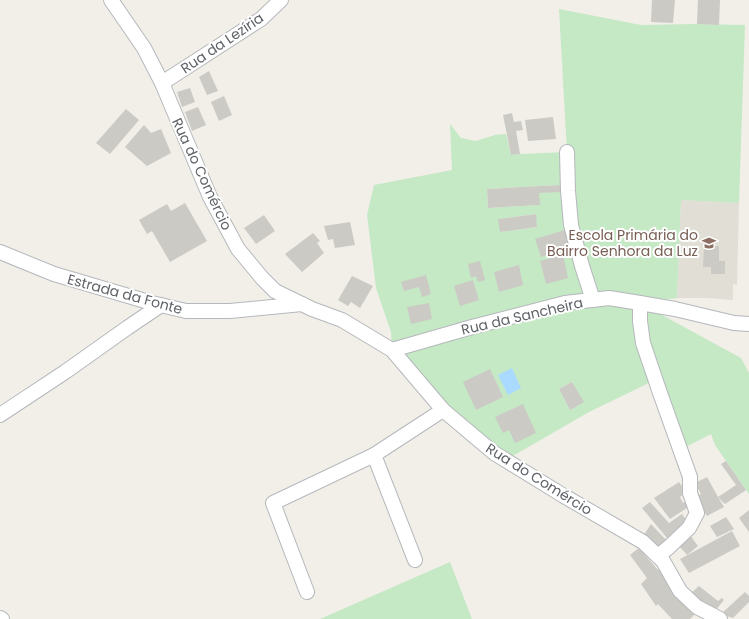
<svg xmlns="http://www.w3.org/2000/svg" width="749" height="619" font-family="Poppins,sans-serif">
  <rect width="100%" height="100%" fill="#f1efe8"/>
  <path fill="#e1ded6" d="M 681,200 L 739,203 L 737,285 L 733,284 L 733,300 L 706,298 L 677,298 Z"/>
  <g fill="#c5e8c5" fill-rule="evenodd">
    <path d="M 559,9 L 641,25 L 697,24 L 745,25 L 739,203 L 681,200 L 677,298 L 640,303 L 741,358 L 749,373 L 749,494 L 715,445 L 711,434 L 680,450 L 655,380 L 589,412 L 506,460 L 494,453 L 392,350 L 391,332 L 376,288 L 367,215 L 374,185 L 452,170 L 450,124 L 461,138 L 476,141 L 495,135 L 506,134 L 511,155 L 520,154 L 567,152 ZM 560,185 L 561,191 L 539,193 L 539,205 L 488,208 L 487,189 ZM 535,214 L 537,227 L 501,232 L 499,219 ZM 572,382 L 583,402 L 570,410 L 559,389 Z"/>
    <path d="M 450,562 L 472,619 L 320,619 Z"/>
  </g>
  <path fill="#aadaff" d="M 512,368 L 521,388 L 508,395 L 498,375 Z"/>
  <g fill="#cccac5">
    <path d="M 652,0 L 675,0 L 673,23 L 651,22 Z"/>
    <path d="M 698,0 L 720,0 L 719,25 L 697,24 Z"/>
    <path d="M 209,71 L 218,91 L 207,95 L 199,77 Z"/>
    <path d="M 190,88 L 195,102 L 182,107 L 177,92 Z"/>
    <path d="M 224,96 L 232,115 L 219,121 L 211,102 Z"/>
    <path d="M 198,107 L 206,125 L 192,131 L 185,112 Z"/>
    <path d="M 126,109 L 139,120 L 110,154 L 96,143 Z"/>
    <path d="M 512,113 L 514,122 L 521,121 L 523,130 L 516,131 L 520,154 L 511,155 L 503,115 Z"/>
    <path d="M 553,117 L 556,139 L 528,141 L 525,120 Z"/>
    <path d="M 144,125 L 151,133 L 161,129 L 171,153 L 147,166 L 125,147 Z"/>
    <path d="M 560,185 L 561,192 L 539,193 L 540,205 L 488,208 L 487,189 Z"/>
    <path d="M 185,203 L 207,241 L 170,262 L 152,231 L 147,234 L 139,220 L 167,204 L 171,211 Z"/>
    <path d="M 536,214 L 537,227 L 500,232 L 498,219 Z"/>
    <path d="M 264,215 L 275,231 L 256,244 L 244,228 Z"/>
    <path d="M 350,222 L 355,245 L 335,248 L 333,239 L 328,240 L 324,226 Z"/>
    <path d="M 568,229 L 573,247 L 541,257 L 535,239 Z"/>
    <path d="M 313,233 L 320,241 L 317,243 L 324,253 L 302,272 L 285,254 Z"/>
    <path d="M 704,246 L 719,246 L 719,261 L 725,261 L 725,274 L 711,274 L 711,267 L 703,267 Z"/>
    <path d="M 563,255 L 568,278 L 546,284 L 540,261 Z"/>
    <path d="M 480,261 L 485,280 L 478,282 L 476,276 L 471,278 L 468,264 Z"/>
    <path d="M 519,265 L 523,285 L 499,292 L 494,272 Z"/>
    <path d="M 426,275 L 431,294 L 422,297 L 419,287 L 404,291 L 401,282 Z"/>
    <path d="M 352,276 L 373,286 L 360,308 L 351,302 L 348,306 L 338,300 Z"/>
    <path d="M 473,280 L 479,300 L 460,306 L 454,286 Z"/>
    <path d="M 429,303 L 432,319 L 411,324 L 407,307 Z"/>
    <path d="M 490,369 L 503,397 L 476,410 L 463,382 Z"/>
    <path d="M 572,382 L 584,402 L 570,410 L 559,389 Z"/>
    <path d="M 523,404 L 536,433 L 515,443 L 509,430 L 503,433 L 495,417 Z"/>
    <path d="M 726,461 L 746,490 L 725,504 L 718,497 L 724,507 L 707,516 L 695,497 L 701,494 L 695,483 L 707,477 L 718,497 L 736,485 L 721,464 Z"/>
    <path d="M 679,482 L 686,492 L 680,497 L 683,503 L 688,500 L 690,506 L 670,519 L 654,498 Z"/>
    <path d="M 650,502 L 669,523 L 682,514 L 688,523 L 667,538 L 642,508 Z"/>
    <path d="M 749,510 L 749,532 L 739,518 Z"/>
    <path d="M 726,517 L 734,529 L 717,537 L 710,526 Z"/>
    <path d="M 651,524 L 668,542 L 659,547 L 643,536 Z"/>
    <path d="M 732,531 L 740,546 L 689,573 L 680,559 Z"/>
    <path d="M 690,535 L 698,546 L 687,555 L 678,545 Z"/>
    <path d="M 639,548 L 658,570 L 661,568 L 673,591 L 695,614 L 690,619 L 672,619 L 658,604 L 656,606 L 641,584 L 647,578 L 630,555 Z"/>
    <path d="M 699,586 L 718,601 L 722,598 L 724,600 L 715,611 L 690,594 Z"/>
    <path d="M 745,592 L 749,596 L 749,602 L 733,618 L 721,614 Z"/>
  </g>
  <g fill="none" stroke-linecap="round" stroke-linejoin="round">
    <defs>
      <g id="street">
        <path d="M 111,0 L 144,48 L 162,83 L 210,197 L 238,249 L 262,278 L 275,291 L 312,309 L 342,320 L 392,350 L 443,410 L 494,453 L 564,496 L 643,542 L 663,561 L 680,591 L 697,607 L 720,619"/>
        <path d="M 162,83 L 261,19 L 281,0"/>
        <path d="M 567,152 L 568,191 L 571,225 L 582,266 L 593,300"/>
        <path d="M 0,252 L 54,274 L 152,303 L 186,311 L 230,311 L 302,304"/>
        <path d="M 640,303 L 640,321 L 643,343 L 660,393 L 690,477 L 690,493 L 697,513 L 689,528 L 669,547 L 658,556"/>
        <path d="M 392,350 L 472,327 L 565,303 L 609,298 L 640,303 L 675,309 L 734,323 L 749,324"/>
        <path d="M 0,415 L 65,372 L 127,328 L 161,305"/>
        <path d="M 374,455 L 415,560"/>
        <path d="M 307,592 L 273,503 L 374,455 L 443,410"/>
        <path d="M 0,618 L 2,619"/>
      </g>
    </defs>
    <use href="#street" stroke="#b5b8bc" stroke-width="16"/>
    <use href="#street" stroke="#fff" stroke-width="14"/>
  </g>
  <defs>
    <symbol id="school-bare" viewBox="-9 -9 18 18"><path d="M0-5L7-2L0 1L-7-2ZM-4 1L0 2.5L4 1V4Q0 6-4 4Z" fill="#8d6e63" stroke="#fff" stroke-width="2.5" paint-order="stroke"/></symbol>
  </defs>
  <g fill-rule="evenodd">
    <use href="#school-bare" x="699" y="233" width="20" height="20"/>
  </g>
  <g text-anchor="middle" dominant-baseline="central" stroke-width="4" stroke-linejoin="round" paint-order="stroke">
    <g font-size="14" fill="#5f6368" stroke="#fff">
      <text transform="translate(222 43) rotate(-34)">Rua da Lezíria</text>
      <text transform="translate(202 174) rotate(65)">Rua do Comércio</text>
      <text transform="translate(125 294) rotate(15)">Estrada da Fonte</text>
      <text transform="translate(522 316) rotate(-13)">Rua da Sancheira</text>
      <text transform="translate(539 479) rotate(32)">Rua do Comércio</text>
    </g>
    <g font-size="14" fill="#785e54" stroke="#fff" text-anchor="end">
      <text x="698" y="235">Escola Primária do<tspan x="698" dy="16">Bairro Senhora da Luz</tspan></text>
    </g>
  </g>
</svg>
